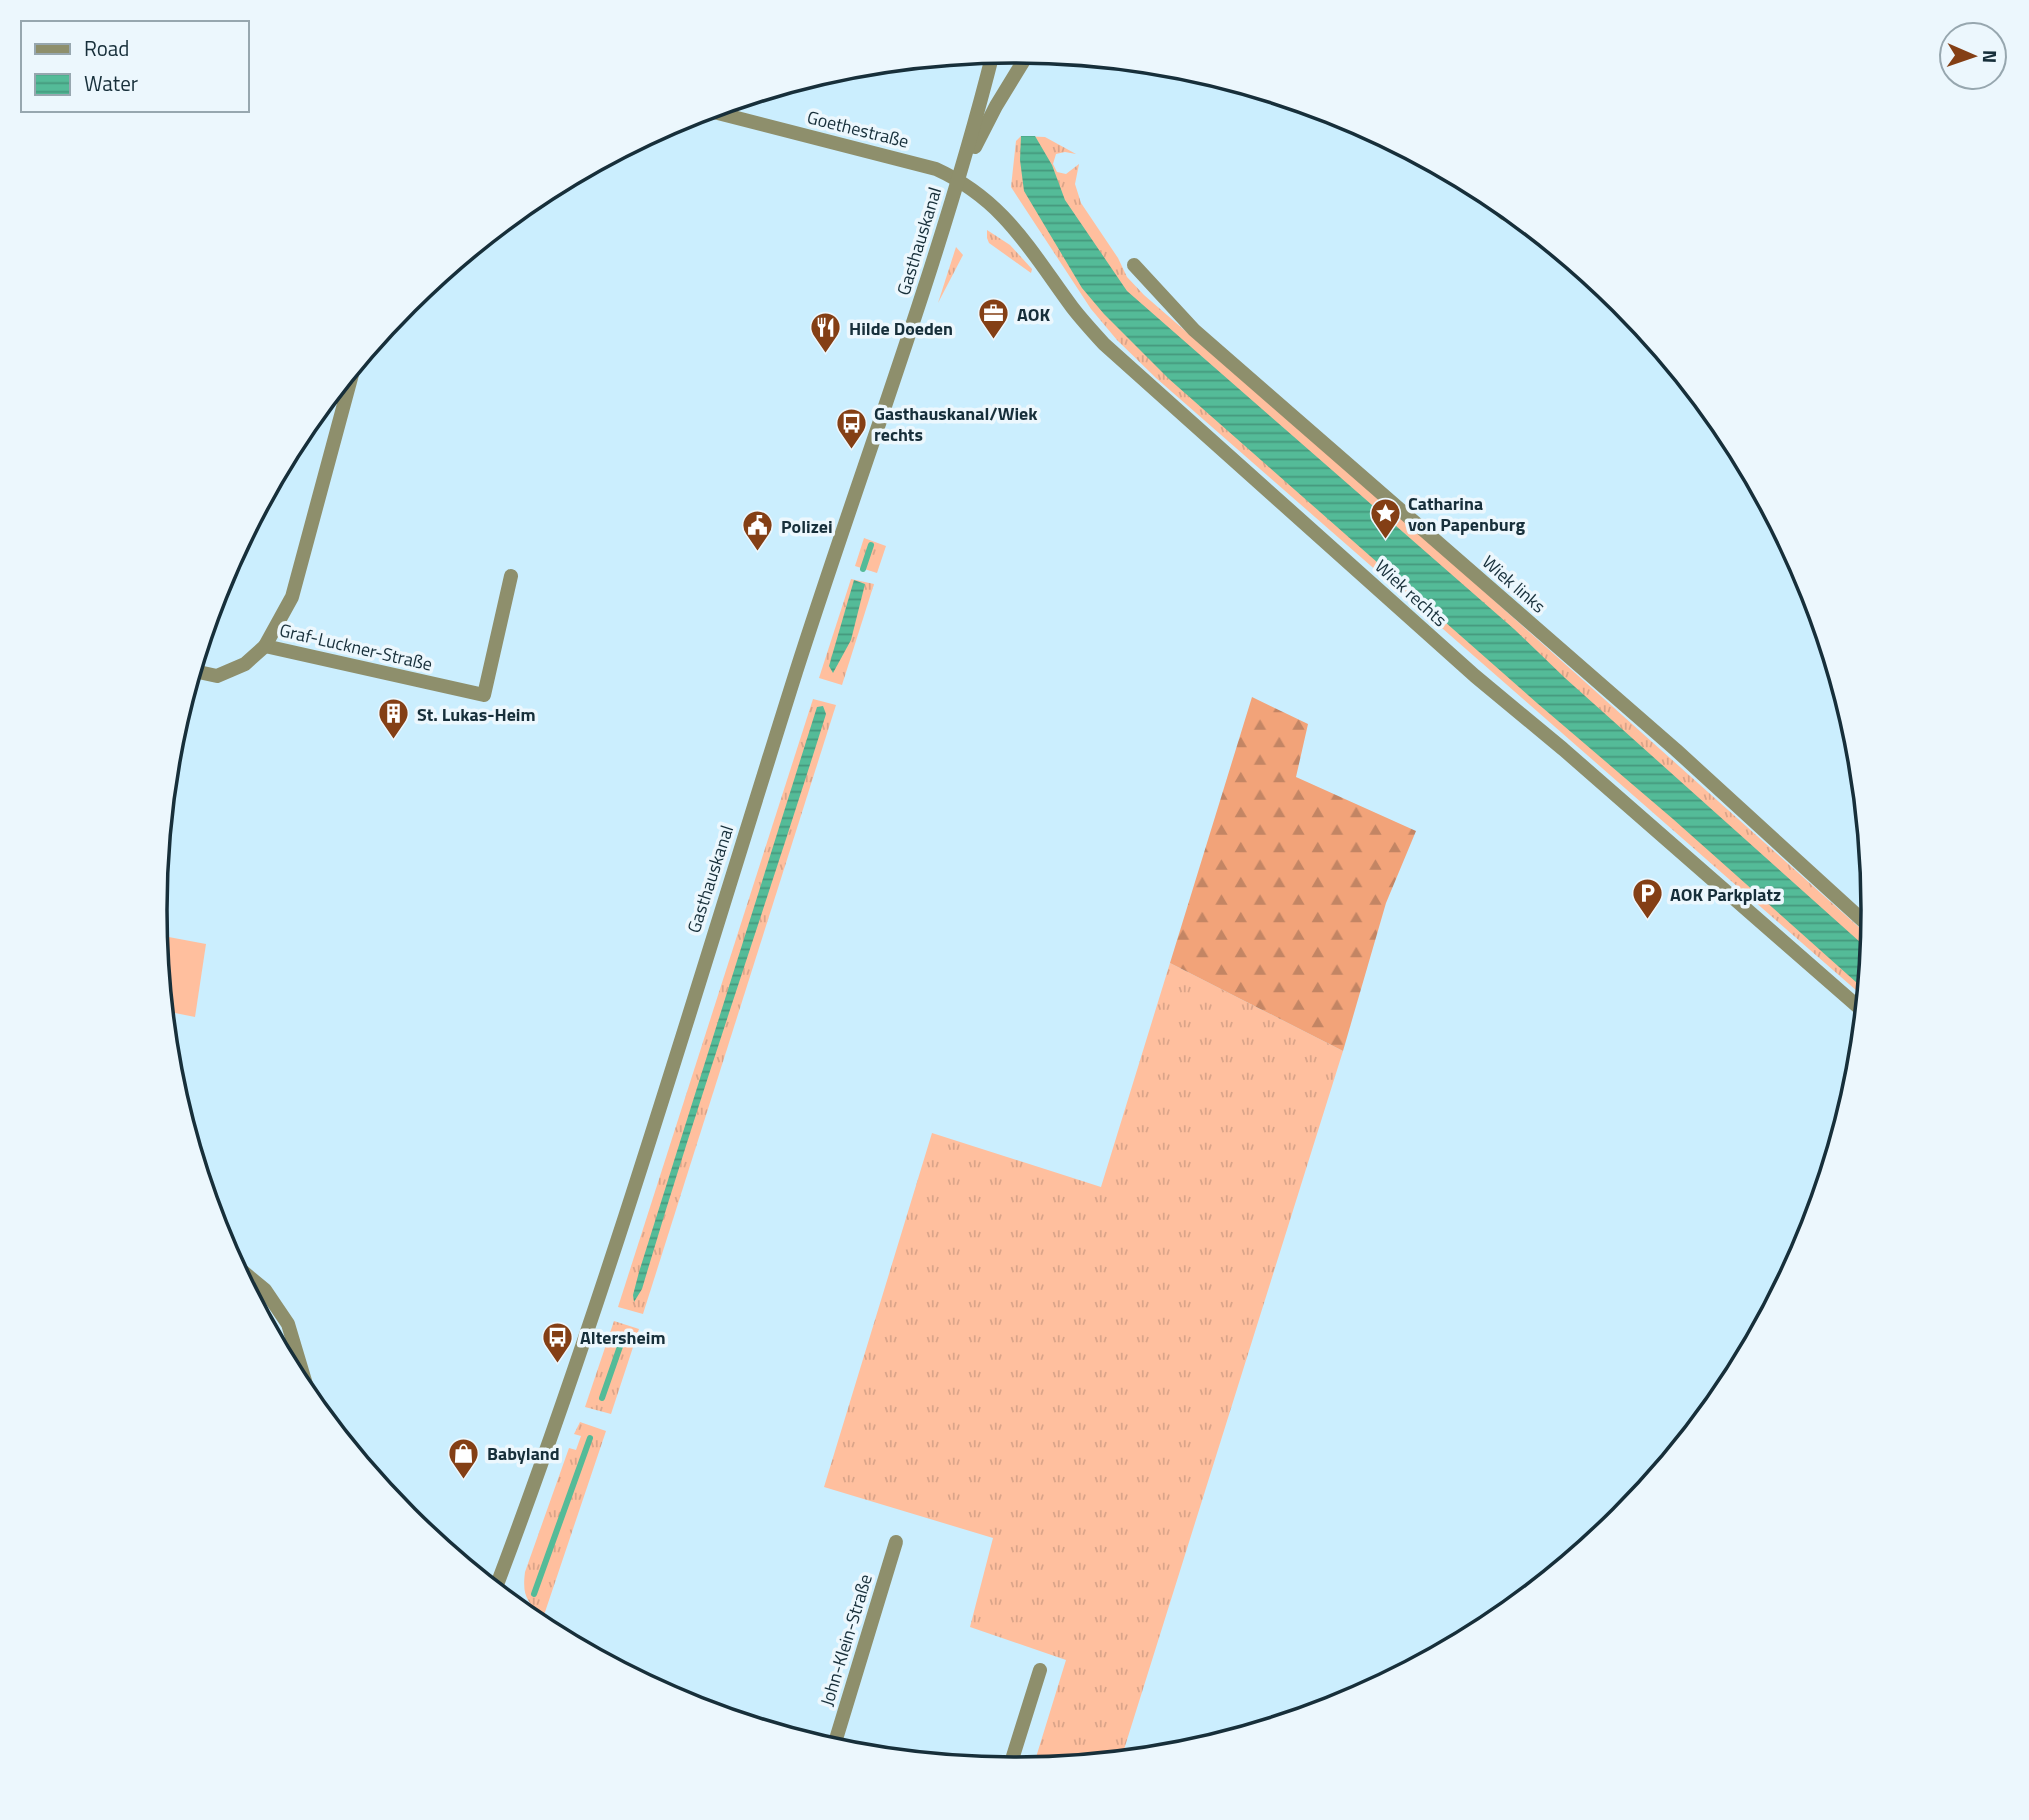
<svg xmlns="http://www.w3.org/2000/svg" width="2029" height="1820" font-family="'Titillium Web',sans-serif">
  <defs>
    <pattern id="grass-tufts" width="24" height="20" patternUnits="userSpaceOnUse" patternTransform="scale(1.75)"><rect width="24" height="20" fill="#ffbf9e"/><path d="M3 7l-1-3M5 7V3M7 7l1-3M15 17l-1-3M17 17v-4M19 17l1-3" fill="none" stroke="#daa489"/></pattern>
    <pattern id="forest-firs" width="22" height="20" patternUnits="userSpaceOnUse" patternTransform="scale(1.75)"><rect width="22" height="20" fill="#f2a379"/><path d="M5 1l3.5 6h-7zM16 11l3.5 6h-7z" fill="#c38564"/></pattern>
    <pattern id="water-rules" width="6" height="5" patternUnits="userSpaceOnUse" patternTransform="scale(1.75)"><rect width="6" height="5" fill="#54bb98"/><path d="M0 2.5h6" fill="none" stroke="#45987d"/></pattern>
  </defs>
  <rect width="100%" height="100%" fill="#cbeefe"/>
  <g fill="url(#grass-tufts)">
    <path d="M 1021,136 L 1045,137 L 1076,154 L 1065,152 L 1056,154 L 1053,164 L 1057,172 L 1066,174 L 1079,164 L 1075,184 L 1081,203 L 1118,258 L 1127,277 L 1144,295 L 1460,570 L 1871,938 L 1865,998 L 1156,378 L 1117,340 L 1091,309 L 1011,187 L 1016,141 Z"/>
    <path d="M 987,230 L 1010,245 L 1032,269 L 1031,273 L 989,243 L 987,238 Z"/>
    <path d="M 956,247 L 963,255 L 938,303 Z"/>
    <path d="M 864,538 L 886,546 L 877,573 L 855,566 Z"/>
    <path d="M 851,579 L 874,584 L 842,685 L 819,678 Z"/>
    <path d="M 813,699 L 836,705 L 643,1314 L 618,1307 Z"/>
    <path d="M 1170,963 L 1343,1051 L 1121,1759 L 1033,1767 L 1066,1660 L 970,1627 L 993,1538 L 824,1487 L 932,1133 L 1101,1187 Z"/>
    <path d="M 614,1321 L 639,1329 L 611,1414 L 585,1407 Z"/>
    <path d="M 580,1422 L 606,1431 L 543,1618 C 527,1600 522,1597 525,1572 L 569,1448 L 576,1450 L 581,1436 L 574,1434 Z"/>
  </g>
  <path fill="url(#forest-firs)" d="M 1252,697 L 1308,724 L 1296,777 L 1416,831 L 1386,903 L 1343,1051 L 1170,963 Z"/>
  <path fill="#ffbf9e" d="M 158,935 L 206,944 L 195,1017 L 165,1011 Z"/>
  <g fill="url(#water-rules)">
    <path d="M 1021,136 L 1035,136 L 1052,165 L 1065,200 L 1127,291 L 1514,629 L 1565,678 L 1870,951 L 1866,991 L 1673,819 L 1537,703 L 1169,379 L 1104,314 L 1082,288 L 1070,268 L 1024,191 L 1020,160 Z"/>
    <path d="M 854,580 L 865,584 L 851,640 L 833,673 L 829,666 Z"/>
    <path d="M 823,706 L 826,714 C 766,906 699,1096 642,1289 L 634,1302 L 633,1295 L 639,1272 L 817,707 Z"/>
  </g>
  <g fill="none" stroke-linecap="round" stroke-linejoin="round">
    <g stroke="#54bb98" stroke-width="6">
      <path d="M 863,569 L 871,545"/>
      <path d="M 602,1398 L 624,1335"/>
      <path d="M 534,1594 L 590,1438"/>
    </g>
    <g stroke="#8e8f6c" stroke-width="14">
      <path d="M 706,110 L 936,169 C 1004,200 1030,250 1072,307 C 1082,320 1093,332 1104,344 L 1475,676 L 1563,749 L 1864,1012"/>
      <path d="M 1478,188 L 1504,213 L 1524,222"/>
      <path d="M 1134,265 L 1194,330 L 1676,750 L 1872,929"/>
      <path d="M 265,646 L 484,695 L 511,576"/>
      <path d="M 194,671 L 217,676 L 245,664 L 265,646 L 292,597 L 354,367"/>
      <path d="M 235,1265 L 265,1290 L 288,1324 L 311,1401"/>
      <path d="M 833,1749 L 896,1542"/>
      <path d="M 1009,1769 L 1040,1670"/>
    </g>
    <g stroke="#8e8f6c" stroke-width="14">
      <path d="M 975,147 L 996,106 L 1029,52"/>
      <path d="M 495,1590 C 609,1289 699,979 796,672 C 862,465 940,263 993,53"/>
    </g>
  </g>
  <defs>
    <symbol id="office-pin" viewBox="-11 -11 22 30"><path d="M0 17L-7.5 6A9.5 9.5 0 1 1 7.5 6Z" fill="#843f15" stroke="#ecf7fd"/><path d="M-6-3h4V-5.5h4V-3h4V5H-6ZM-1-4.5V-3h2v-1.5ZM-6 0V1H6V0Z" fill="#fff"/></symbol>
    <symbol id="restaurant-pin" viewBox="-11 -11 22 30"><path d="M0 17L-7.5 6A9.5 9.5 0 1 1 7.5 6Z" fill="#843f15" stroke="#ecf7fd"/><path d="M-5-6h1v4h1v-4h1v4h1v-4h1v5L-1.5 .5V6h-2V.5L-5-1ZM5-6V6H3V1.5H1.5Q1.5-4 5-6Z" fill="#fff"/></symbol>
    <symbol id="bus-pin" viewBox="-11 -11 22 30"><path d="M0 17L-7.5 6A9.5 9.5 0 1 1 7.5 6Z" fill="#843f15" stroke="#ecf7fd"/><path d="M-5-6H5V4H4V6H2V4H-2V6H-4V4H-5ZM-3.5-4V0h7V-4ZM-3.5 1.2v1.5H-2V1.2ZM2 1.2v1.5H3.5V1.2Z" fill="#fff"/></symbol>
    <symbol id="sight-pin" viewBox="-11 -11 22 30"><path d="M0 17L-7.5 6A9.5 9.5 0 1 1 7.5 6Z" fill="#843f15" stroke="#ecf7fd"/><path d="M0-6L1.8-2.2L6-1.7L2.9 1.2L3.7 5.4L0 3.3L-3.7 5.4L-2.9 1.2L-6-1.7L-1.8-2.2Z" fill="#fff"/></symbol>
    <symbol id="civic-pin" viewBox="-11 -11 22 30"><path d="M0 17L-7.5 6A9.5 9.5 0 1 1 7.5 6Z" fill="#843f15" stroke="#ecf7fd"/><path d="M-.6-6.5H3V-4.5H.6V-3L4-1V1h2V6H-6V1h2V-1L-.6-3ZM-1.2 2.5V6h2.4V2.5Z" fill="#fff"/></symbol>
    <symbol id="building-pin" viewBox="-11 -11 22 30"><path d="M0 17L-7.5 6A9.5 9.5 0 1 1 7.5 6Z" fill="#843f15" stroke="#ecf7fd"/><path d="M-4-6H4V6H1V3H-1V6H-4ZM-2.5-4.3h1.7v1.8h-1.7ZM.8-4.3h1.7v1.8H.8ZM-2.5-1h1.7V.8h-1.7ZM.8-1h1.7V.8H.8Z" fill="#fff"/></symbol>
    <symbol id="parking-pin" viewBox="-11 -11 22 30"><path d="M0 17L-7.5 6A9.5 9.5 0 1 1 7.5 6Z" fill="#843f15" stroke="#ecf7fd"/><path d="M-3.5-5.5H1a3.5 3.5 0 0 1 0 7H-1V5.5H-3.5ZM-1-3.4V-.6H.8a1.4 1.4 0 0 0 0-2.8Z" fill="#fff"/></symbol>
    <symbol id="shop-pin" viewBox="-11 -11 22 30"><path d="M0 17L-7.5 6A9.5 9.5 0 1 1 7.5 6Z" fill="#843f15" stroke="#ecf7fd"/><path d="M-5-2.5h2.3a2.7 3.5 0 0 1 5.4 0H5L5.5 6h-11ZM-1.5-2.5h3a1.5 2.3 0 0 0-3 0Z" fill="#fff"/></symbol>
  </defs>
  <g fill-rule="evenodd">
    <use href="#office-pin" x="976" y="296" width="35" height="47"/>
    <use href="#restaurant-pin" x="808" y="310" width="35" height="47"/>
    <use href="#bus-pin" x="834" y="406" width="35" height="47"/>
    <use href="#sight-pin" x="1368" y="496" width="35" height="47"/>
    <use href="#civic-pin" x="740" y="508" width="35" height="47"/>
    <use href="#building-pin" x="376" y="696" width="35" height="47"/>
    <use href="#parking-pin" x="1630" y="876" width="35" height="47"/>
    <use href="#bus-pin" x="540" y="1320" width="35" height="47"/>
    <use href="#shop-pin" x="446" y="1436" width="35" height="47"/>
  </g>
  <g text-anchor="middle" dominant-baseline="central" stroke-width="7" stroke-linejoin="round" paint-order="stroke">
    <g font-size="18" fill="#172f3a" stroke="#ecf7fd">
      <text transform="translate(858 129) rotate(14)">Goethestraße</text>
      <text transform="translate(919 241) rotate(-73)">Gasthauskanal</text>
      <text transform="translate(1514 584) rotate(41)">Wiek links</text>
      <text transform="translate(1411 593) rotate(42)">Wiek rechts</text>
      <text transform="translate(356 647) rotate(13)">Graf-Luckner-Straße</text>
      <text transform="translate(710 879) rotate(-72)">Gasthauskanal</text>
      <text transform="translate(846 1640) rotate(-73)">John-Klein-Straße</text>
    </g>
    <g font-size="18" font-weight="bold" fill="#172f3a" stroke="#ecf7fd" text-anchor="start">
      <text x="1017" y="314">AOK</text>
      <text x="849" y="328">Hilde Doeden</text>
      <text x="874" y="413">Gasthauskanal/Wiek<tspan x="874" dy="21">rechts</tspan></text>
      <text x="1408" y="503">Catharina<tspan x="1408" dy="21">von Papenburg</tspan></text>
      <text x="781" y="526">Polizei</text>
      <text x="417" y="714">St. Lukas-Heim</text>
      <text x="1670" y="894">AOK Parkplatz</text>
      <text x="580" y="1337">Altersheim</text>
      <text x="487" y="1453">Babyland</text>
    </g>
  </g>
  <path d="M0 0H2029V1820H0ZM167 910a847 847 0 1 1 1694 0a847 847 0 1 1-1694 0Z" fill="#ecf7fd" fill-rule="evenodd"/>
  <path fill="none" stroke="#172f3a" stroke-width="3.5" d="M167 910a847 847 0 1 1 1694 0a847 847 0 1 1-1694 0Z"/>
  <rect x="21" y="21" width="228" height="91" fill="#ecf7fd" stroke="#97a7af" stroke-width="2"/>
  <rect x="35" y="44" width="35" height="10" fill="#8e8f6c" stroke="#97a7af" stroke-width="2"/>
  <text x="84" y="56" font-size="21" fill="#172f3a">Road</text>
  <rect x="35" y="74" width="35" height="21" fill="url(#water-rules)" stroke="#97a7af" stroke-width="2"/>
  <text x="84" y="91" font-size="21" fill="#172f3a">Water</text>
  <g transform="translate(1973 56) rotate(92)"><circle r="33" fill="#ecf7fd" stroke="#97a7af" stroke-width="2"/>
  <path d="M0-5L12 26L0 18L-12 26Z" fill="#843f15"/>
  <text y="-10" font-size="19" font-weight="bold" text-anchor="middle" fill="#172f3a">N</text>
  </g>
</svg>
